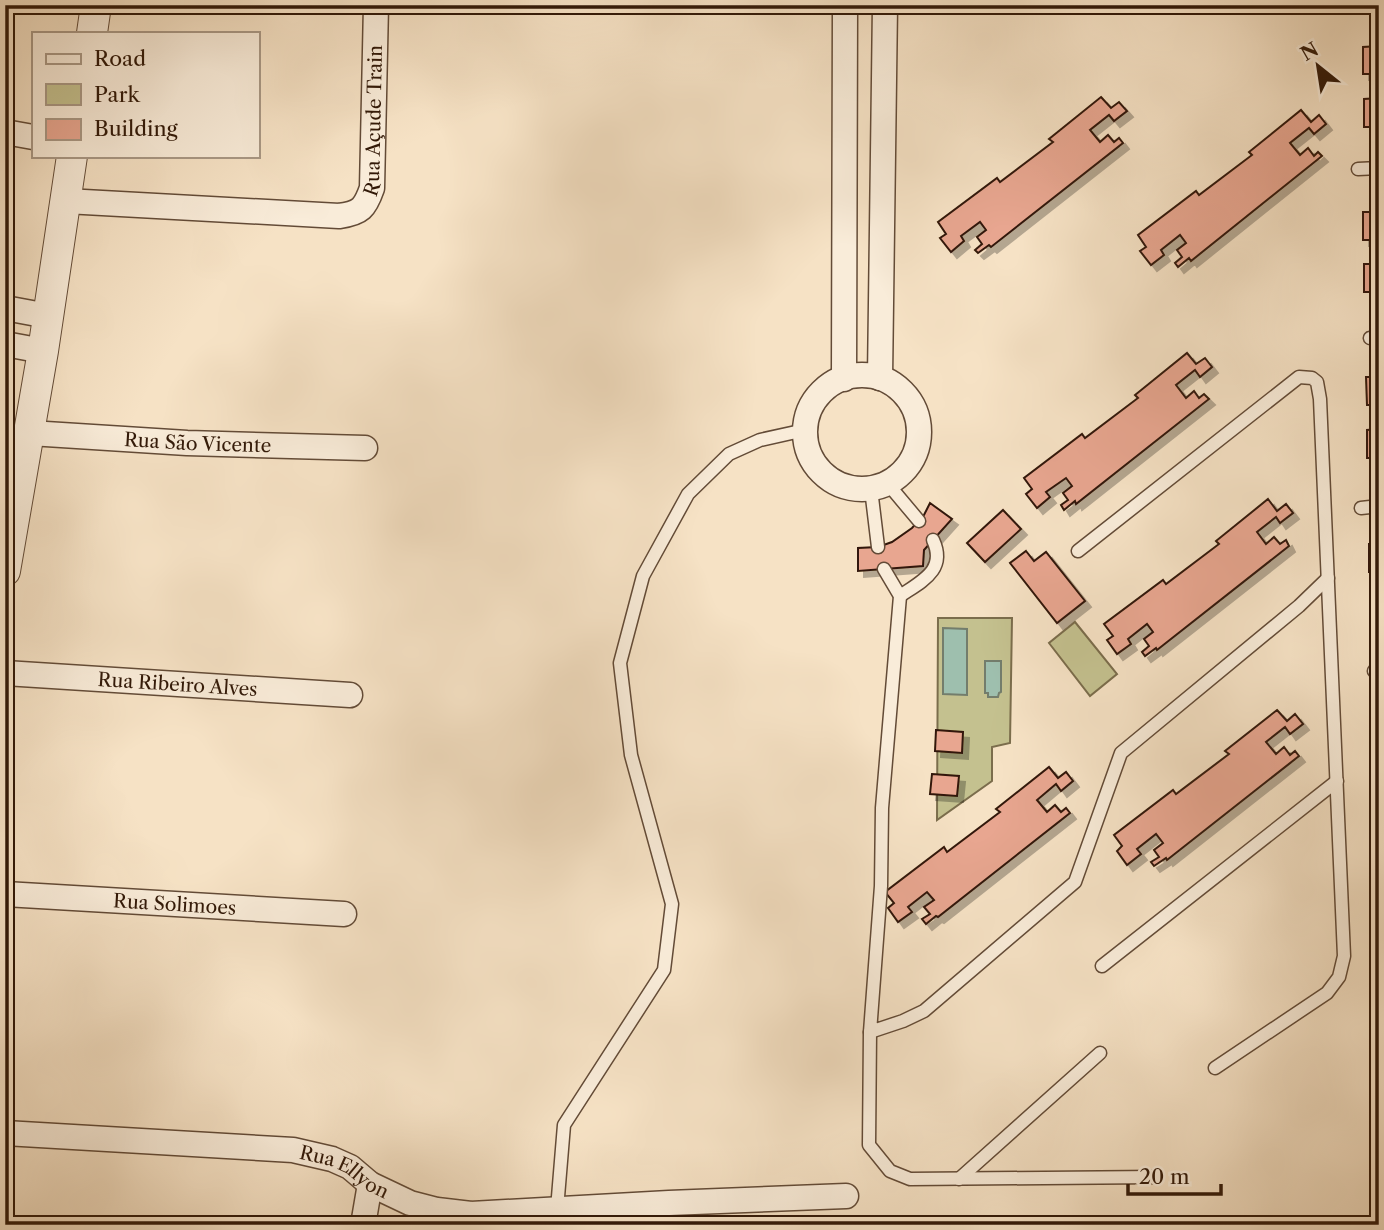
<svg xmlns="http://www.w3.org/2000/svg" width="1384" height="1230" font-family="'Libre Caslon Text',serif">
  <defs>
    <filter id="shadow"><feDropShadow dx="6" dy="6" stdDeviation="0" flood-color="#0004"/></filter>
  </defs>
  <rect width="100%" height="100%" fill="#f6e2c5"/>
  <filter id="stains"><feTurbulence type="fractalNoise" baseFrequency=".00286" numOctaves="4"/><feColorMatrix values="0 0 0 0 .2 0 0 0 0 .09 0 0 0 0 .02 0 0 0 .5 -.17"/></filter>
  <radialGradient id="worn" r=".72"><stop offset=".6" stop-color="#630" stop-opacity="0"/><stop offset="1" stop-color="#630" stop-opacity=".3"/></radialGradient>
  <g fill="#c4c18f" stroke="#7b6d4c" stroke-width="2">
    <path d="M 938,618 L 1012,618 L 1010,743 L 992,747 L 992,781 L 937,820 Z"/>
    <path d="M 1075,622 L 1117,674 L 1090,696 L 1049,643 Z"/>
  </g>
  <g fill="#9ebfae" stroke="#737d6c" stroke-width="2">
    <path d="M 943,628 L 967,629 L 967,695 L 943,694 Z"/>
    <path d="M 985,661 L 1001,661 L 1001,692 L 999,693 L 998,697 L 988,697 L 988,693 L 985,693 Z"/>
  </g>
  <g fill="#e8a690" stroke="#321908" stroke-width="2" filter="url(#shadow)">
    <path d="M 1379,46 L 1379,74 L 1363,74 L 1363,47 Z"/>
    <path d="M 1101,97 L 1111,108 L 1119,102 L 1127,111 L 1114,121 L 1109,115 L 1090,130 L 1100,142 L 1108,135 L 1114,142 L 1119,138 L 1123,143 L 991,247 L 989,245 L 978,253 L 975,250 L 982,244 L 977,237 L 986,230 L 980,222 L 961,236 L 964,241 L 951,252 L 940,238 L 946,234 L 938,222 L 997,178 L 1000,182 L 1053,142 L 1049,139 Z"/>
    <path d="M 1379,98 L 1379,127 L 1364,127 L 1364,99 Z"/>
    <path d="M 1301,110 L 1311,122 L 1319,115 L 1326,124 L 1314,134 L 1309,128 L 1290,143 L 1300,155 L 1308,148 L 1314,156 L 1318,152 L 1322,156 L 1191,261 L 1189,258 L 1178,267 L 1175,263 L 1182,257 L 1177,250 L 1186,243 L 1180,235 L 1161,250 L 1164,255 L 1151,265 L 1140,251 L 1146,247 L 1138,235 L 1196,191 L 1199,195 L 1252,155 L 1249,152 Z"/>
    <rect x="1363" y="212" width="16" height="28"/>
    <rect x="1364" y="264" width="15" height="28"/>
    <path d="M 1187,353 L 1196,364 L 1205,358 L 1212,367 L 1200,377 L 1195,370 L 1176,385 L 1186,398 L 1194,391 L 1199,398 L 1204,394 L 1209,399 L 1076,504 L 1075,501 L 1064,510 L 1061,505 L 1068,500 L 1063,493 L 1072,486 L 1066,478 L 1046,492 L 1050,497 L 1037,508 L 1026,494 L 1032,489 L 1024,478 L 1082,434 L 1085,438 L 1138,398 L 1135,395 Z"/>
    <path d="M 1366,377 L 1379,377 L 1379,405 L 1367,405 Z"/>
    <path d="M 1379,429 L 1379,458 L 1367,458 L 1367,430 Z"/>
    <path d="M 1268,499 L 1277,511 L 1286,504 L 1293,513 L 1280,523 L 1276,517 L 1257,532 L 1266,544 L 1274,537 L 1280,544 L 1286,540 L 1289,546 L 1157,650 L 1156,648 L 1145,656 L 1142,652 L 1149,646 L 1144,639 L 1153,632 L 1147,624 L 1128,639 L 1131,644 L 1117,654 L 1107,640 L 1113,636 L 1104,624 L 1163,580 L 1166,584 L 1219,544 L 1216,541 Z"/>
    <path d="M 930,503 L 952,519 L 924,550 L 923,566 L 858,571 L 858,548 L 878,547 L 892,542 L 912,528 L 924,515 Z"/>
    <path d="M 1003,510 L 1021,529 L 985,562 L 967,543 Z"/>
    <rect x="1369" y="544" width="10" height="28"/>
    <path d="M 1026,551 L 1034,561 L 1046,552 L 1085,601 L 1057,623 L 1010,563 Z"/>
    <rect x="1370" y="597" width="9" height="28"/>
    <path d="M 1277,710 L 1287,721 L 1295,714 L 1303,724 L 1290,734 L 1285,727 L 1266,742 L 1276,754 L 1284,747 L 1290,755 L 1295,751 L 1299,756 L 1167,860 L 1166,858 L 1154,866 L 1151,862 L 1159,857 L 1154,850 L 1163,843 L 1156,834 L 1137,849 L 1141,854 L 1127,865 L 1117,851 L 1122,846 L 1114,835 L 1173,790 L 1176,794 L 1229,754 L 1225,751 Z"/>
    <path d="M 936,730 L 963,732 L 962,753 L 935,751 Z"/>
    <path d="M 1049,767 L 1058,778 L 1066,772 L 1073,781 L 1061,791 L 1056,784 L 1037,800 L 1047,812 L 1055,805 L 1061,812 L 1066,808 L 1070,813 L 938,917 L 936,916 L 926,924 L 922,919 L 930,914 L 924,907 L 934,900 L 927,892 L 908,907 L 912,912 L 898,922 L 888,908 L 894,903 L 885,892 L 944,847 L 947,852 L 1000,812 L 996,809 Z"/>
    <path d="M 932,774 L 959,776 L 957,796 L 930,794 Z"/>
  </g>
  <g fill="none" stroke-linecap="round" stroke-linejoin="round">
    <defs>
      <g id="service">
        <path d="M 1358,169 L 1379,168"/>
        <path d="M 1370,338 L 1379,337"/>
        <path d="M 888,484 L 919,521"/>
        <path d="M 871,489 L 878,547"/>
        <path d="M 1361,508 L 1379,506"/>
        <path d="M 1078,551 L 1299,377 L 1312,378 L 1317,382 L 1320,399 L 1344,956 L 1339,977 L 1327,993 L 1215,1068"/>
        <path d="M 884,569 L 900,596 L 882,808 L 881,886 L 870,1032 L 903,1021 L 924,1011 L 1075,882 L 1121,753 L 1299,606 L 1328,578"/>
        <path d="M 900,596 C 922,581 947,570 933,540"/>
        <path d="M 1374,671 L 1379,671"/>
        <path d="M 1102,966 L 1337,781"/>
        <path d="M 870,1032 L 869,1145 L 890,1171 L 910,1179 L 1156,1177"/>
        <path d="M 959,1179 L 1100,1053"/>
        <path d="M 557,1209 L 564,1125 L 664,970 L 672,904 L 631,755 L 620,663 L 643,576 L 688,494 L 729,454 L 760,440 L 805,430"/>
      </g>
      <g id="minor">
        <path d="M 5,132 L 33,137"/>
        <path id="s1" d="M 66,201 L 339,216 C 361,213 365,208 372,188 L 376,5"/>
        <path d="M 5,308 L 48,316"/>
        <path d="M 5,344 L 43,351"/>
        <circle cx="862" cy="432" r="57"/>
        <path d="M 880,378 L 885,5"/>
        <path d="M 844,379 L 845,5"/>
        <path id="s2" d="M 30,433 L 187,443 L 365,448"/>
        <path id="s3" d="M 5,673 L 350,695"/>
        <path id="s4" d="M 5,894 L 344,914"/>
        <path id="s5" d="M 5,1133 L 293,1150 L 332,1159 L 350,1167 L 370,1184 L 410,1203 L 437,1210 L 471,1214 L 669,1203 L 846,1196"/>
        <path d="M 363,1225 L 370,1184"/>
      </g>
      <g id="tertiary">
        <path d="M 92,33 L 96,5"/>
        <path d="M 5,571 L 43,351 L 72,156"/>
      </g>
    </defs>
    <use href="#service" stroke="#634b37" stroke-width="15"/>
    <use href="#minor" stroke="#634b37" stroke-width="27"/>
    <use href="#tertiary" stroke="#634b37" stroke-width="32"/>
    <use href="#service" stroke="#f9ecd9" stroke-width="12"/>
    <use href="#minor" stroke="#f9ecd9" stroke-width="24"/>
    <use href="#tertiary" stroke="#f9ecd9" stroke-width="30"/>
  </g>
  <g text-anchor="middle" dominant-baseline="central" stroke-width="7" stroke-linejoin="round" paint-order="stroke">
    <g font-size="19" fill="#321908" stroke="#f9ecd9">
      <text stroke="none"><textPath href="#s1" startOffset="388">Rua Açude Train</textPath></text>
      <text stroke="none"><textPath href="#s2" startOffset="168">Rua São Vicente</textPath></text>
      <text stroke="none"><textPath href="#s3" startOffset="173">Rua Ribeiro Alves</textPath></text>
      <text stroke="none"><textPath href="#s4" startOffset="170">Rua Solimoes</textPath></text>
      <text stroke="none"><textPath href="#s5" startOffset="345">Rua Ellyon</textPath></text>
    </g>
  </g>
  <rect width="1384" height="1230" fill="none" stroke="#f6e2c5" stroke-width="28"/>
  <rect x="7" y="7" width="1370" height="1216" fill="none" stroke="#321908" stroke-width="3.5"/>
  <rect x="14" y="14" width="1356" height="1202" fill="none" stroke="#321908" stroke-width="2"/>
  <rect x="32" y="32" width="228" height="126" fill="#f9ecd9" stroke="#a99885" stroke-width="2"/>
  <rect x="46" y="54" width="35" height="10" fill="#f9ecd9" stroke="#a99885" stroke-width="2"/>
  <text x="94" y="66" font-size="21" fill="#321908">Road</text>
  <rect x="46" y="84" width="35" height="21" fill="#c4c18f" stroke="#a99885" stroke-width="2"/>
  <text x="94" y="102" font-size="21" fill="#321908">Park</text>
  <rect x="46" y="119" width="35" height="21" fill="#e8a690" stroke="#a99885" stroke-width="2"/>
  <text x="94" y="136" font-size="21" fill="#321908">Building</text>
  <g transform="translate(1318 66) rotate(330)" stroke="#f9ecd9" stroke-width="5" paint-order="stroke">
  <path d="M0-5L12 26L0 18L-12 26Z" fill="#321908"/>
  <text y="-10" font-size="19" font-weight="bold" text-anchor="middle" fill="#321908">N</text>
  </g>
  <path d="M1128 1184v10h93v-10" fill="none" stroke="#321908" stroke-width="3.5"/>
  <text x="1139" y="1184" font-size="21" fill="#321908" stroke="#f9ecd9" stroke-width="5" paint-order="stroke">20 m</text>
  <rect width="100%" height="100%" filter="url(#stains)"/>
  <rect width="100%" height="100%" fill="url(#worn)"/>
</svg>
